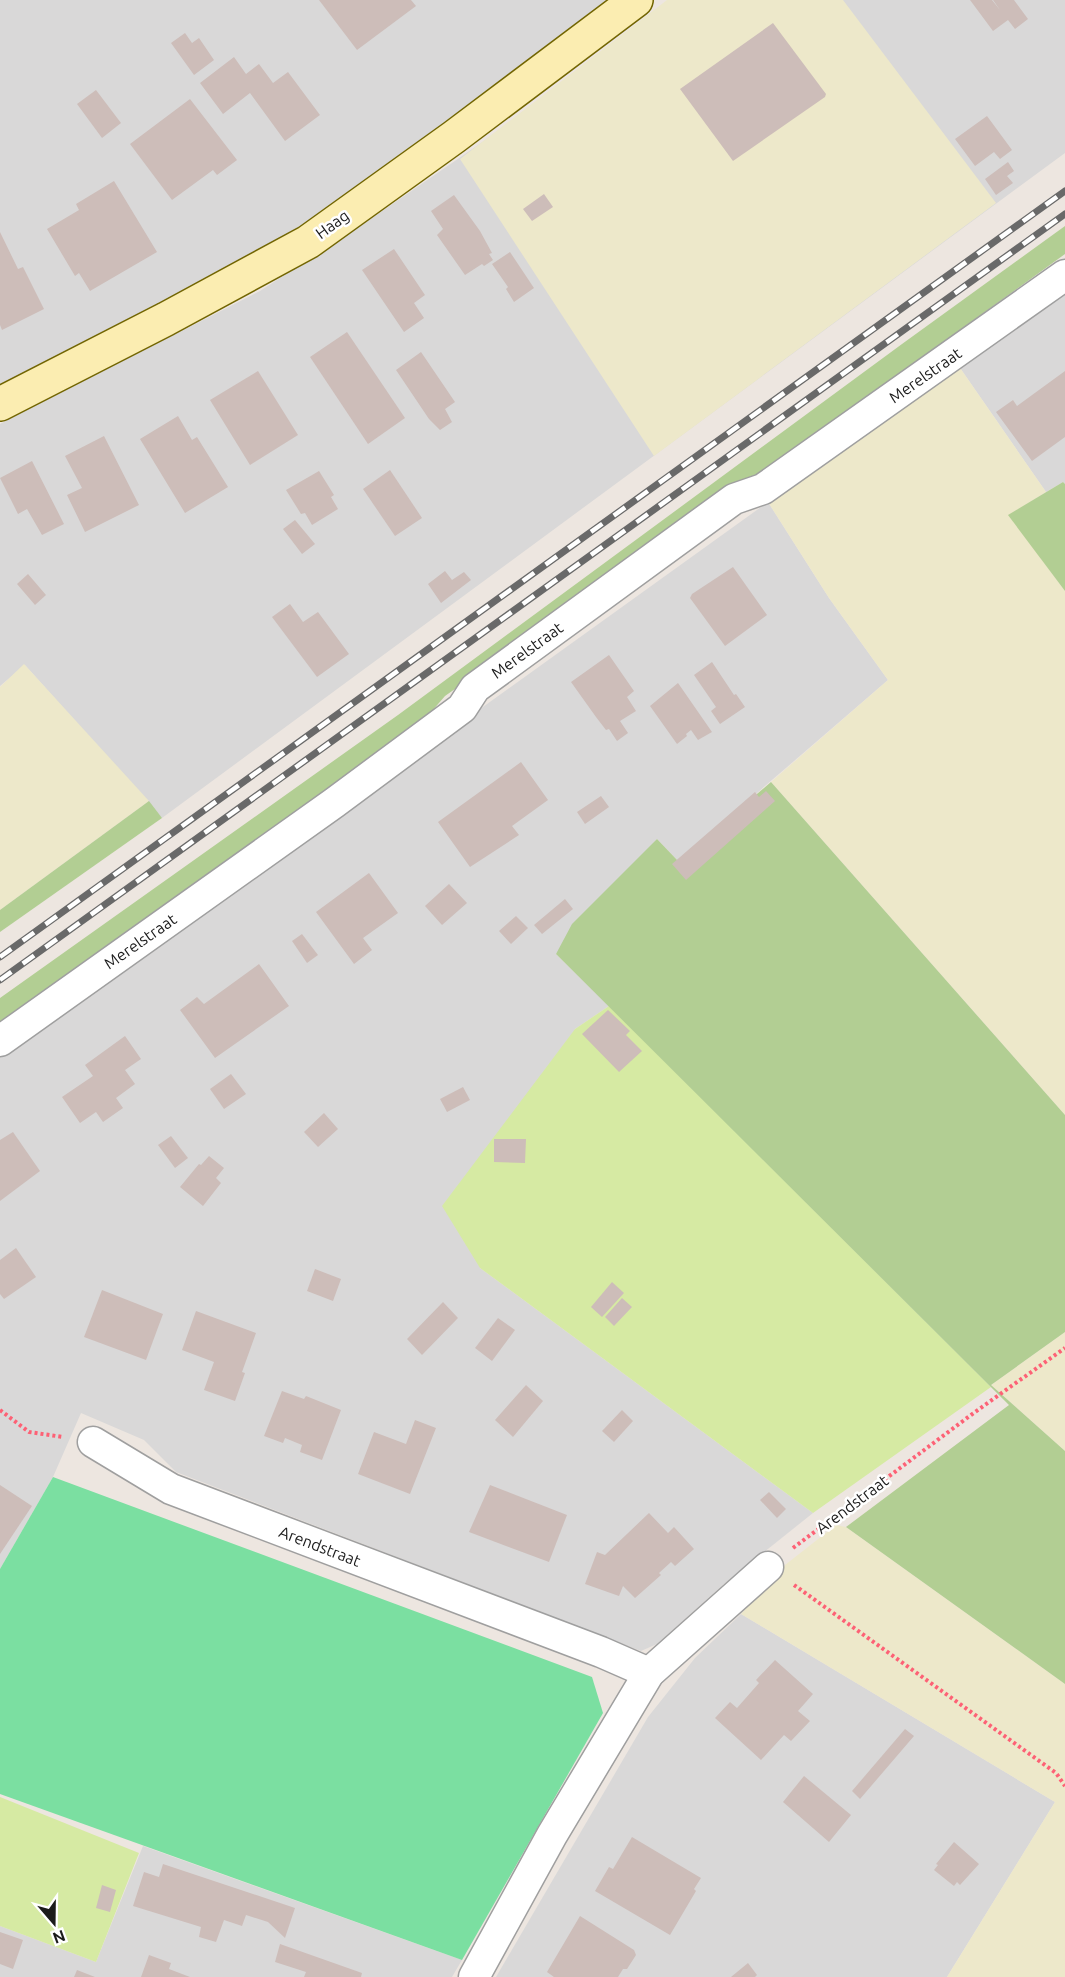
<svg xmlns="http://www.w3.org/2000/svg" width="1065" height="1977" font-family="Ubuntu,sans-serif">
  <rect width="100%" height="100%" fill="#ede6e0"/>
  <g fill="#d9d8d8">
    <path d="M 0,0 L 613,0 L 343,199 L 237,266 L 0,386 Z"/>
    <path d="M 672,0 L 1065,0 L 1065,153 L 162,818 L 25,665 L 0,686 L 0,424 L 260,291 L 359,227 L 481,143 Z"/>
    <path d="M 1065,288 L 1065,484 L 1063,482 L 1046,492 L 958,365 Z"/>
    <path d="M 768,502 L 829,598 L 888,680 L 678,861 L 657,839 L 556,954 L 609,1006 L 575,1029 L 480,1268 L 813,1513 L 724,1584 L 657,1644 L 641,1651 L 176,1472 L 144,1440 L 81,1413 L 53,1477 L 0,1569 L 0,1054 Z"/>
    <path d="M 741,1614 L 1055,1802 L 947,1977 L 496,1977 L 648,1717 L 695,1658 Z"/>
    <path d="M 143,1846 L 462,1960 L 452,1977 L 0,1977 L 0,1926 L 96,1962 Z"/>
  </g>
  <g fill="#ede8ca">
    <path d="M 667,0 L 843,0 L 996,203 L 654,456 L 460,159 Z"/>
    <path d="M 958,365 L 1046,492 L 1019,509 L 1013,520 L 1065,591 L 1065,1115 L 771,782 L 888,680 L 829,598 L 768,502 Z"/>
    <path d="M 24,664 L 149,801 L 0,910 L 0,687 Z"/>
    <path d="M 1065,1332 L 1065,1451 L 991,1385 Z"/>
    <path d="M 836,1525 L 846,1527 L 1065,1684 L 1065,1977 L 947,1977 L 1055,1802 L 741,1614 L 785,1565 Z"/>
  </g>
  <g fill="#d6eaa3">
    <path d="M 609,1006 L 991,1387 L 813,1513 L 480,1268 L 442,1206 L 575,1029 Z"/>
    <path d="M 0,1797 L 139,1853 L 96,1962 L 0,1926 Z"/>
  </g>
  <g fill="#b2ce93">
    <path d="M 1065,226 L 1065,254 L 765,471 L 445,696 L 419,726 L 0,1025 L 0,998 L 398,715 L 902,344 Z"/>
    <path d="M 1063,482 L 1065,484 L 1065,591 L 1008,515 Z"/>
    <path d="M 771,782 L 1065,1115 L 1065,1332 L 991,1385 L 1065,1451 L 1065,1684 L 846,1527 L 1009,1405 L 556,954 L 572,924 L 657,839 L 678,861 Z"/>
    <path d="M 149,801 L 162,818 L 0,932 L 0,910 Z"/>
  </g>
  <path fill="#7bdfa1" d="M 53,1477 L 592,1677 L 603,1713 L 462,1960 L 0,1794 L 0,1569 Z"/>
  <g fill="#cdbdb9">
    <path d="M 319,0 L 411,0 L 416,6 L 357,50 Z"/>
    <path d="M 970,0 L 992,0 L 1000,10 L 993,0 L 1014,0 L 1028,19 L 1015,29 L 1008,20 L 993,31 Z"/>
    <path d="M 773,23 L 826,94 L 825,97 L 733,161 L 680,89 Z"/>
    <path d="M 185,33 L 192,43 L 199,38 L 214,60 L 194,75 L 171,43 Z"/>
    <path d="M 234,57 L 246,74 L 259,64 L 273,83 L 288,72 L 320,115 L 285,141 L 250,93 L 223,114 L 200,83 Z"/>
    <path d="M 96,90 L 121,123 L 102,138 L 77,104 Z"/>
    <path d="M 190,99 L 237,160 L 217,175 L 213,170 L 172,200 L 130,144 Z"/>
    <path d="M 987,116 L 1012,150 L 1000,159 L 994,152 L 975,166 L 955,139 Z"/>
    <path d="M 1008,162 L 1014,171 L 1007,176 L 1013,183 L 996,195 L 985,179 Z"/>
    <path d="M 114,181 L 157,252 L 90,291 L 79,273 L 75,276 L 47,229 L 79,210 L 76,204 Z"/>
    <path d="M 544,194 L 553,207 L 532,221 L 523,209 Z"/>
    <path d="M 454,195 L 480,231 L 492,253 L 489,254 L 493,260 L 484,266 L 482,264 L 465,275 L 437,235 L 443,229 L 431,211 Z"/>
    <path d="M 0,232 L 18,269 L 23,267 L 44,309 L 2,330 L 0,325 Z"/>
    <path d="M 394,249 L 425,295 L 414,303 L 424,318 L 404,332 L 362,270 Z"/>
    <path d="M 510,252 L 534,288 L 514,302 L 506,289 L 508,287 L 492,264 Z"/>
    <path d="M 347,332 L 405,418 L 368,444 L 310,357 Z"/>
    <path d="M 421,352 L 455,402 L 445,409 L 452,422 L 440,430 L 429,419 L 396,370 Z"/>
    <path d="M 258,371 L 298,435 L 250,465 L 210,400 Z"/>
    <path d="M 1065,371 L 1065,437 L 1032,461 L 996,412 L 1013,400 L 1017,406 Z"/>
    <path d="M 178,416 L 192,440 L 197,437 L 228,487 L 185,513 L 140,439 Z"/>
    <path d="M 104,436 L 139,505 L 85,532 L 67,495 L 82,488 L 65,456 Z"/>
    <path d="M 32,461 L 64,524 L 42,535 L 27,509 L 18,514 L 0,478 Z"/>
    <path d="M 390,470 L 422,518 L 395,536 L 363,489 Z"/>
    <path d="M 319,471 L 334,495 L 331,497 L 338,509 L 312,525 L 305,513 L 301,514 L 286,490 Z"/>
    <path d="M 295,520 L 315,544 L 302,554 L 283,529 Z"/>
    <path d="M 733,567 L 767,615 L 725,646 L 690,598 L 692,594 Z"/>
    <path d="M 445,571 L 452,580 L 464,572 L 471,580 L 441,603 L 428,584 Z"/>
    <path d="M 28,574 L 46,595 L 35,605 L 17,584 Z"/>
    <path d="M 290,604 L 303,622 L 318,612 L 349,654 L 317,677 L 272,617 Z"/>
    <path d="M 609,655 L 634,691 L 627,697 L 636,711 L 620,721 L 628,733 L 617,741 L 609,729 L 606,730 L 596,717 L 571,682 Z"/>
    <path d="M 712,662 L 734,695 L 736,694 L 745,707 L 720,724 L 711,711 L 716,707 L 694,675 Z"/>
    <path d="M 678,683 L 712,732 L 698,740 L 691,730 L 686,734 L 687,736 L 677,744 L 650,706 Z"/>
    <path d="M 521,762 L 548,800 L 512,826 L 519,835 L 470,867 L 438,822 Z"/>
    <path d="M 766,791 L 775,801 L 686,880 L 672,864 L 755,792 L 759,797 Z"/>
    <path d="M 601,796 L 609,807 L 585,824 L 577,812 Z"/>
    <path d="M 369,873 L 398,913 L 363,938 L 372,950 L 354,964 L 316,912 Z"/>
    <path d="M 449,884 L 467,903 L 442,925 L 425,906 Z"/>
    <path d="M 565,899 L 573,909 L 542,934 L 534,925 Z"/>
    <path d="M 516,916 L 528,928 L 511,944 L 499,931 Z"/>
    <path d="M 302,934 L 318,955 L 307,963 L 292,941 Z"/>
    <path d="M 259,964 L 289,1006 L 215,1058 L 180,1010 L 197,997 L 204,1004 Z"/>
    <path d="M 608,1010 L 630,1031 L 626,1035 L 642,1051 L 619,1072 L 582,1034 Z"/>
    <path d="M 125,1036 L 141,1059 L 125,1070 L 135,1084 L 116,1098 L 123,1108 L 103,1122 L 96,1112 L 80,1123 L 62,1097 L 93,1076 L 85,1065 Z"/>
    <path d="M 231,1074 L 246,1094 L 224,1109 L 210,1089 Z"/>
    <path d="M 463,1087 L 470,1100 L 447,1112 L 440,1099 Z"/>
    <path d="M 324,1113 L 338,1129 L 318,1147 L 304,1132 Z"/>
    <path d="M 13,1132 L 40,1171 L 0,1201 L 0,1140 Z"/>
    <path d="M 171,1136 L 188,1158 L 175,1168 L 158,1145 Z"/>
    <path d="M 494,1139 L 526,1139 L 525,1163 L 494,1162 Z"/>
    <path d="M 209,1156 L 224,1168 L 216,1178 L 221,1183 L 203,1206 L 180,1187 L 199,1164 L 201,1165 Z"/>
    <path d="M 16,1248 L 36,1277 L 4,1299 L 0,1294 L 0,1260 Z"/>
    <path d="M 315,1269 L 341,1279 L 333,1301 L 307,1291 Z"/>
    <path d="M 612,1282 L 624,1293 L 602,1317 L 591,1307 Z"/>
    <path d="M 102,1290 L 163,1314 L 146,1360 L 84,1337 Z"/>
    <path d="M 622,1298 L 632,1307 L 614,1326 L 605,1317 Z"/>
    <path d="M 443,1302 L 458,1318 L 422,1355 L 407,1339 Z"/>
    <path d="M 196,1311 L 256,1333 L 242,1372 L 245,1373 L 235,1401 L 204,1390 L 214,1362 L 182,1350 Z"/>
    <path d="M 498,1318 L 515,1330 L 492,1361 L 475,1348 Z"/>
    <path d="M 526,1385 L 543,1401 L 513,1437 L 495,1420 Z"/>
    <path d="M 282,1391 L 304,1399 L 306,1396 L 341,1410 L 322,1460 L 300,1452 L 302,1445 L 285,1438 L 283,1443 L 264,1436 Z"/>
    <path d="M 622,1410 L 633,1421 L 614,1442 L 602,1431 Z"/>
    <path d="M 415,1420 L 436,1428 L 410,1494 L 358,1474 L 374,1432 L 406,1444 Z"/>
    <path d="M 0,1485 L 32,1506 L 0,1554 Z"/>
    <path d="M 490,1485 L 567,1515 L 549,1562 L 469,1532 Z"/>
    <path d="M 769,1492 L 786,1509 L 777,1518 L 760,1500 Z"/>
    <path d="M 649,1513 L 668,1533 L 674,1527 L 694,1549 L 675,1566 L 671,1562 L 659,1573 L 661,1575 L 635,1598 L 623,1586 L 619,1596 L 585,1584 L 597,1552 L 605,1555 Z"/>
    <path d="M 775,1660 L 813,1694 L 798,1711 L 810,1721 L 791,1741 L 784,1735 L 761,1760 L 715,1718 L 730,1702 L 737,1708 L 759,1683 L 756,1680 Z"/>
    <path d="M 905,1729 L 914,1736 L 860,1799 L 852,1791 Z"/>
    <path d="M 804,1776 L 851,1815 L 829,1842 L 783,1802 Z"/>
    <path d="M 632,1837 L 701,1878 L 694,1889 L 696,1891 L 670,1935 L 595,1891 L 609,1867 L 613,1869 Z"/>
    <path d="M 954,1842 L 979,1864 L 960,1885 L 957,1882 L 954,1886 L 934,1870 L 938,1865 L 936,1864 Z"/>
    <path d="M 163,1864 L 295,1908 L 285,1938 L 268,1922 L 246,1915 L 242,1926 L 224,1920 L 216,1942 L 199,1937 L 201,1927 L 133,1906 L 144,1872 L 159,1877 Z"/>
    <path d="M 102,1885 L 116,1890 L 110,1912 L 96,1908 Z"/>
    <path d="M 580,1916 L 634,1950 L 636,1955 L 627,1969 L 623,1969 L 618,1977 L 554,1977 L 547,1972 Z"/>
    <path d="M 0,1932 L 23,1940 L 13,1969 L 0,1964 Z"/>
    <path d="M 280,1944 L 362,1973 L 361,1977 L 304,1977 L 306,1972 L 275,1962 Z"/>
    <path d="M 149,1955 L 171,1963 L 169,1969 L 190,1977 L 141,1977 Z"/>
    <path d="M 748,1963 L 757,1975 L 755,1977 L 731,1977 Z"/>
    <path d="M 77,1970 L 95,1977 L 74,1977 Z"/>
  </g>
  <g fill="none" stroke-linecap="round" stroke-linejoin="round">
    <defs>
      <g id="street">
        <path d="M 0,1041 L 334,803 L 462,708 L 475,688 L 734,499 L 763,489 L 1065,275"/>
        <path d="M 93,1442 L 171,1489 L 601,1652 L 649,1673"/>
        <path d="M 474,1977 L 552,1835 L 649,1673 L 768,1567"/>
      </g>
      <path id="secondary" d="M 0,404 L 166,319 L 308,242 L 454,137 L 636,0"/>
    </defs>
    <use href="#street" stroke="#9f9f9f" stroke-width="33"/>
    <use href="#secondary" stroke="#726502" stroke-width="36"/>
    <g stroke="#fd6175" stroke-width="4" stroke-dasharray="3 3" stroke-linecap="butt">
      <path d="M 0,1410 L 29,1432 L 63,1437"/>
      <path d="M 793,1548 L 975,1412 L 1065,1348"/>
      <path d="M 794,1585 L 1056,1773 L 1065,1786"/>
    </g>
    <use href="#street" stroke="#fff" stroke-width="30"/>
    <use href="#secondary" stroke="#fbedb1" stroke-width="33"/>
    <defs>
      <g id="rail">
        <path d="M 0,957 L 1065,191"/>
        <path d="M 0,980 L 1065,214"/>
      </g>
    </defs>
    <use href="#rail" stroke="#696969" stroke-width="7"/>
    <use href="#rail" stroke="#fff" stroke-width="4.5" stroke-dasharray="14" stroke-linecap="butt"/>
  </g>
  <g text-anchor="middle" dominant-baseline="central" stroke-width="5" stroke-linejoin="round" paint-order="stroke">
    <g font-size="16" fill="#1b1b1b" stroke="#fff">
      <text transform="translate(332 224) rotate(-36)">Haag</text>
      <text transform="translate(925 375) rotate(-35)">Merelstraat</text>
      <text transform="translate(527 650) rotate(-36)">Merelstraat</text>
      <text transform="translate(140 941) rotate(-35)">Merelstraat</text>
      <text transform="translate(852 1504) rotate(-37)">Arendstraat</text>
      <text transform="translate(320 1546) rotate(21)">Arendstraat</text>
    </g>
  </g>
  <g transform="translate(54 1923) rotate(160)" stroke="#ffffff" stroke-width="4.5" paint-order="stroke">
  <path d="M0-4.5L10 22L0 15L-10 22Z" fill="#1b1b1b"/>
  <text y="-9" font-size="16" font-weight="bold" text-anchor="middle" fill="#1b1b1b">N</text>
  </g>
</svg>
